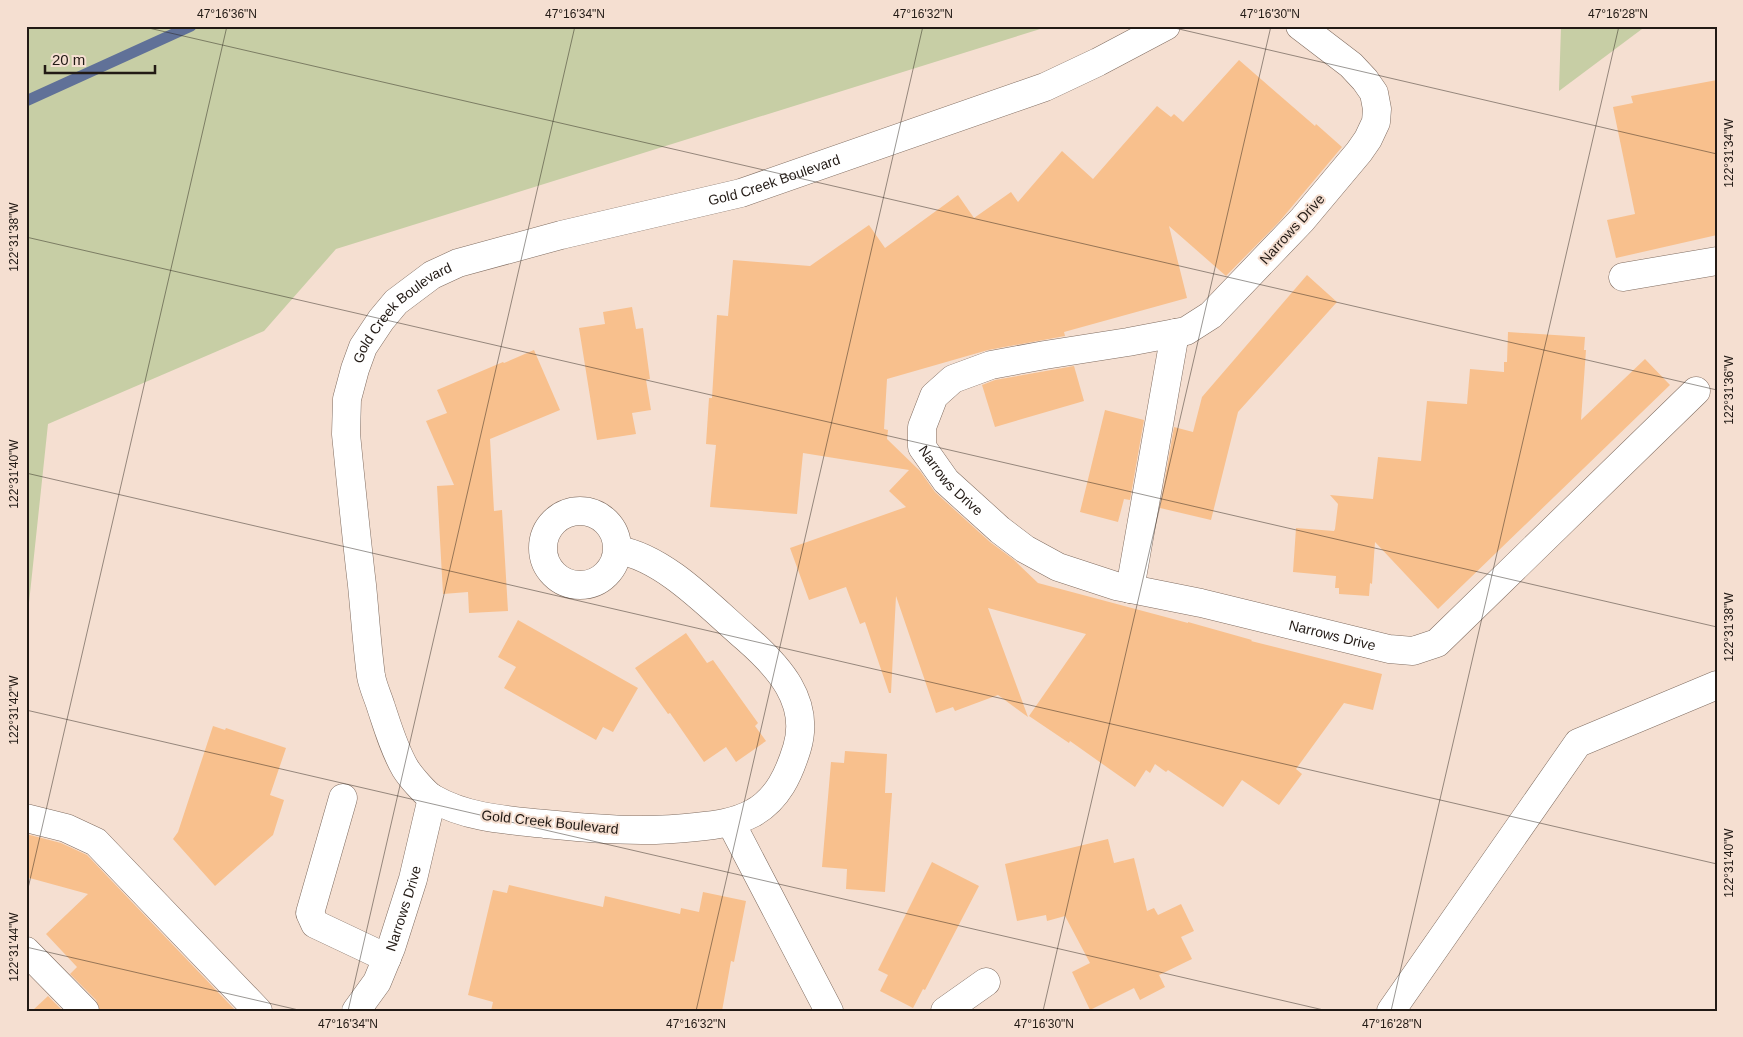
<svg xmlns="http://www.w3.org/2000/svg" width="1743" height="1037" font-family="Arial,sans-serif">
  <rect width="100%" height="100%" fill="#f5dfd1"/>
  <g fill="#c7cea5">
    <path d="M 26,26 L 1050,26 L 336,249 L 264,331 L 48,424 L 26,631 Z"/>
    <path d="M 1561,26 L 1646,26 L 1559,91 Z"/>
  </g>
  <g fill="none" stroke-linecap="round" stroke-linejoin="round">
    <path stroke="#607198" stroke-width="11" d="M 26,101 L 191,26"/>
  </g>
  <g fill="#f8c08d">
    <path d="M 1239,60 L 1315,126 L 1316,124 L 1342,147 L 1279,222 L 1226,276 L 1169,226 L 1187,298 L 1064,332 L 1065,336 L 988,350 L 887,379 L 884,429 L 888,430 L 887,439 L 920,471 L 935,492 L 990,542 L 1013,559 L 1038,583 L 1188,623 L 1188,622 L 1252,640 L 1251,641 L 1382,674 L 1373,710 L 1344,703 L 1296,769 L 1302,774 L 1279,805 L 1242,780 L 1223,807 L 1168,770 L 1166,772 L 1155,764 L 1150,773 L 1146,770 L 1135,787 L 1070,741 L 1069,743 L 1029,716 L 1086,634 L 988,608 L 1028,717 L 998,695 L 955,711 L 953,707 L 936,713 L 896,596 L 891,693 L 889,693 L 865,622 L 860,624 L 846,587 L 809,600 L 790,548 L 906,507 L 889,491 L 909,470 L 803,453 L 797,514 L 710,507 L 716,445 L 706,444 L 709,398 L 712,398 L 717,315 L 728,316 L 733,260 L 810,266 L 869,225 L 885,248 L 958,195 L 974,218 L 1011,192 L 1018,202 L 1062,151 L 1093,179 L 1157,106 L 1171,117 L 1174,114 L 1183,122 Z"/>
    <path d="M 1717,80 L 1717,235 L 1616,258 L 1607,220 L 1635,214 L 1613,107 L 1633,103 L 1631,96 Z"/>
    <path d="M 1307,275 L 1337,302 L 1238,412 L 1211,520 L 1160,508 L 1174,427 L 1193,432 L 1202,397 Z"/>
    <path d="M 632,307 L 636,329 L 643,328 L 650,379 L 646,380 L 651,410 L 632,413 L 636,434 L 597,440 L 579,328 L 605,324 L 603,312 Z"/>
    <path d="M 1508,332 L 1585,337 L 1584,350 L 1586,350 L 1581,420 L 1645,359 L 1670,385 L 1438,609 L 1375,542 L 1372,584 L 1370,583 L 1369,596 L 1339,594 L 1339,588 L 1335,588 L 1336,576 L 1293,572 L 1296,528 L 1334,531 L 1335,529 L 1338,504 L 1330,495 L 1373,499 L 1378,457 L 1421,461 L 1427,401 L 1467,404 L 1470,369 L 1504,372 L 1504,362 L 1507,362 Z"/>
    <path d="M 534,350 L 560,410 L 490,439 L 494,511 L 502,510 L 508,611 L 469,613 L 468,592 L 443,594 L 437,486 L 454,485 L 426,421 L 447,413 L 437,390 L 503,362 L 504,363 Z"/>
    <path d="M 1074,366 L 1084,401 L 995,427 L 982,385 L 995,380 Z"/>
    <path d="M 1105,410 L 1144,420 L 1130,500 L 1124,499 L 1118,522 L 1080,512 Z"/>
    <path d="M 518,620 L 638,688 L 613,732 L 603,727 L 596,740 L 504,688 L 516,667 L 498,657 Z"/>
    <path d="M 686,633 L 707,663 L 713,660 L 758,723 L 755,726 L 766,741 L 736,762 L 726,747 L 704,762 L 670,713 L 668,714 L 635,668 Z"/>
    <path d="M 213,726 L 225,730 L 226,728 L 286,748 L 270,795 L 284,800 L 273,835 L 215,886 L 173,839 L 178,832 Z"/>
    <path d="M 845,751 L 887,754 L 885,793 L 892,793 L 885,892 L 846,889 L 847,869 L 822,867 L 831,762 L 844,763 Z"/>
    <path d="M 26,834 L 61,843 L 87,855 L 236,1011 L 100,1011 L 96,1000 L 70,974 L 77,967 L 46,934 L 88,894 L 26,877 Z"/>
    <path d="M 1108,839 L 1114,863 L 1134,858 L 1147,911 L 1154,908 L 1158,915 L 1181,904 L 1194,931 L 1181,937 L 1192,959 L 1159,975 L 1165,987 L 1140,1000 L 1134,988 L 1090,1010 L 1072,972 L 1090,963 L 1065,916 L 1047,921 L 1046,915 L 1017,921 L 1005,864 Z"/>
    <path d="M 932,862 L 979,886 L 925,990 L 923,989 L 913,1008 L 880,991 L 888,975 L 878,970 Z"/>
    <path d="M 509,885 L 603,907 L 605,896 L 680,914 L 681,908 L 699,912 L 703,892 L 746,901 L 734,962 L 731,961 L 722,1011 L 491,1011 L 493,1002 L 468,995 L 493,890 L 507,893 Z"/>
    <path d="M 48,996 L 63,1011 L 32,1011 Z"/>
  </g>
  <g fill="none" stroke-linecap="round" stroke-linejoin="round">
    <defs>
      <g id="minor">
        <path id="s1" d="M 1300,26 L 1351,65 L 1365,80 L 1374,93 L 1377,109 L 1376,122 L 1368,139 L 1359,152 L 1302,220 L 1211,315 L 1186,331 L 1128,342 L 1045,355 L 991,365 L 953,379 L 934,396 L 922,427 L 922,447 L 946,481 L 1000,530 L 1025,549 L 1058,567 L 1116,586 L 1201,603 L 1389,649 L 1413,651 L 1437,643 L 1696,391"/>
        <path d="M 1623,277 L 1717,261"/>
        <circle cx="580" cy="548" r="37"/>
        <path id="s2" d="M 618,550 C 665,558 710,607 746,638 C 778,666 811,701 797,748 C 789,774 778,799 753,813 C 734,823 716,825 696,827 C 645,833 595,829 545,824 C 508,820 467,818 434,799 C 426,795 410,776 405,768 C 394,749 388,728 381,707 C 378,697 373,687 371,676 C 367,646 365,615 362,585 C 356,535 351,484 346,434 L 347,399 L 355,369 L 363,347 L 381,320 L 396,302 L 432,275 L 458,263 L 561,235 L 741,193 L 1045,87 L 1098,62 L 1166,26"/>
        <path d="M 1130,589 L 1175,333"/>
        <path d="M 343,798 L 310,913 L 315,924 L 387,958"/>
        <path d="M 26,818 L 66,828 L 96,842 L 258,1011"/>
        <path d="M 731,823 L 829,1011"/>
        <path d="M 26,951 L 85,1011"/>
        <path id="s3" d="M 356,1011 L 377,982 L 391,948 L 413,879 L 432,798"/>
        <path d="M 945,1011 L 986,982"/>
        <path d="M 1391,1011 L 1578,743 L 1717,685"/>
      </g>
    </defs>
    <use href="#minor" stroke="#806d61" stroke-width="29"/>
    <use href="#minor" stroke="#fff" stroke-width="28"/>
  </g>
  <path fill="none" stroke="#221a15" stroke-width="1" stroke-opacity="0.45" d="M 140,26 L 1717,390M 1166,26 L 1717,154M 26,237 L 1717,627M 26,473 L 1717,864M 26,710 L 1328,1011M 26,897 L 227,26M 26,947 L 303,1011M 348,1011 L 575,26M 696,1011 L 923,26M 1043,1011 L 1271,26M 1391,1011 L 1619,26"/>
  <g text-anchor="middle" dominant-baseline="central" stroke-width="4" stroke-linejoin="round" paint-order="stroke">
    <g font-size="14" fill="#221a15" stroke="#f5dfd1">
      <text stroke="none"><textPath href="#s2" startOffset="1622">Gold Creek Boulevard</textPath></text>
      <text transform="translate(1292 229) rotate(-48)">Narrows Drive</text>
      <text stroke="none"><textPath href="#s2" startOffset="1218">Gold Creek Boulevard</textPath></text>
      <text stroke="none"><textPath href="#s1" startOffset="776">Narrows Drive</textPath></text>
      <text stroke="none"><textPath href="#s1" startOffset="1198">Narrows Drive</textPath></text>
      <text transform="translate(550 822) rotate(6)">Gold Creek Boulevard</text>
      <text stroke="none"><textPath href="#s3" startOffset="114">Narrows Drive</textPath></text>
    </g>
  </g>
  <rect width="1743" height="1037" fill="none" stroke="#f5dfd1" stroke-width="55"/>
  <path d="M45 65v8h110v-8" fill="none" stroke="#221a15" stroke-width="2.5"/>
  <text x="52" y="65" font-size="15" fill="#221a15" stroke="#f5dfd1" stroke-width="4" paint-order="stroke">20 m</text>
  <rect x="28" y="28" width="1688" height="982" fill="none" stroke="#221a15" stroke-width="2"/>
  <g font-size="12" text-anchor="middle" fill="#221a15">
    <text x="227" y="18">47°16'36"N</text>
    <text x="575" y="18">47°16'34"N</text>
    <text x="923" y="18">47°16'32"N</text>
    <text x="1270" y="18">47°16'30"N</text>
    <text x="1618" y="18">47°16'28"N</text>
    <text transform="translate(1729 153) rotate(-90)" y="4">122°31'34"W</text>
    <text transform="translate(14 237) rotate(-90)" y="4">122°31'38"W</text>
    <text transform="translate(1729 390) rotate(-90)" y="4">122°31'36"W</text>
    <text transform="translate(14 474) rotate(-90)" y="4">122°31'40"W</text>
    <text transform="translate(1729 627) rotate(-90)" y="4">122°31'38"W</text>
    <text transform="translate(14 710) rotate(-90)" y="4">122°31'42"W</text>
    <text transform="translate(1729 863) rotate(-90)" y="4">122°31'40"W</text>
    <text transform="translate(14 947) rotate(-90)" y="4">122°31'44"W</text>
    <text x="348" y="1028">47°16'34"N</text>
    <text x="696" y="1028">47°16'32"N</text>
    <text x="1044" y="1028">47°16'30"N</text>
    <text x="1392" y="1028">47°16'28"N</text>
  </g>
</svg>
